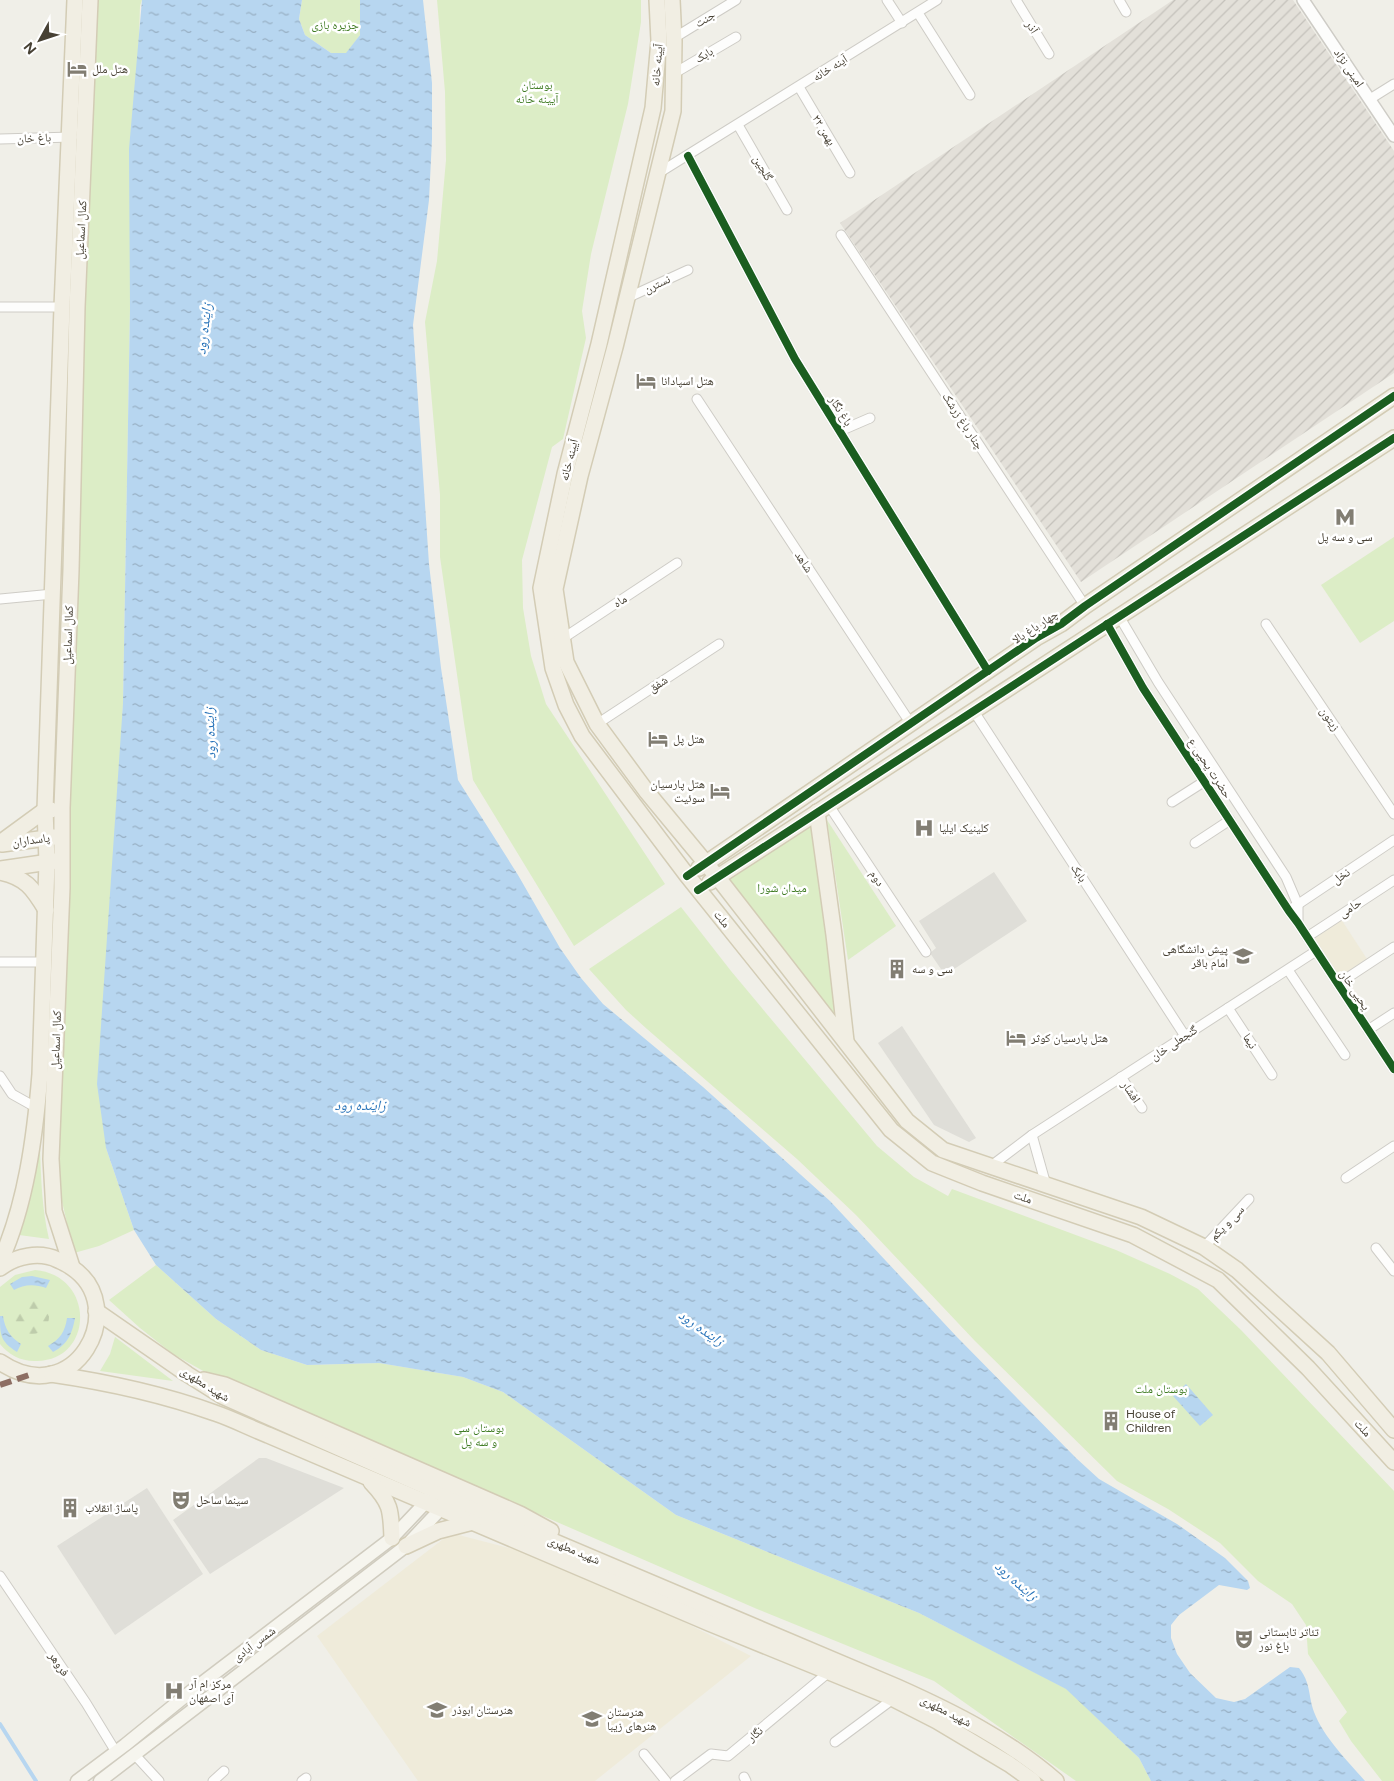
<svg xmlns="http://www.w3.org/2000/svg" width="1394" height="1781" font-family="Figtree,'Noto Naskh Arabic',sans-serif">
  <defs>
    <pattern id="industrial-furrows" width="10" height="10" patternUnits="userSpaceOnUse" patternTransform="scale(1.25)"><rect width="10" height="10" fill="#e3e0d9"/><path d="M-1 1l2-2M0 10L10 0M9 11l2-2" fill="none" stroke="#c4c1bb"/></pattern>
    <pattern id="forest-firs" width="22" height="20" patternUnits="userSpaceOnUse" patternTransform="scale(1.25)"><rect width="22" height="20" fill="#dcedc6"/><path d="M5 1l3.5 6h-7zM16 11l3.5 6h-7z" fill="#beccab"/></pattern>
    <pattern id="water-ripples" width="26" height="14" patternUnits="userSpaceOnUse" patternTransform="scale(1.25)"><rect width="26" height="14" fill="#b7d6f0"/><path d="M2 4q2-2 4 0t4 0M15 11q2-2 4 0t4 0" fill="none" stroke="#97afc3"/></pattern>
  </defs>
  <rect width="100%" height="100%" fill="#f0efe8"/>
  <path fill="url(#industrial-furrows)" d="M 1173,0 L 1293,0 L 1394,151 L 1394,373 L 1081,582 L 840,223 Z"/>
  <g fill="#efebda">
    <path d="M 1341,919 L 1367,959 L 1338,978 L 1312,939 Z"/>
    <path d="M 451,1533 L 568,1563 L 751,1656 L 595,1781 L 418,1781 L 317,1636 Z"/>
  </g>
  <g fill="#dcedc6">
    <path d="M 92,0 L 142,0 L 140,6 L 130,309 L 123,703 L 106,1148 L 134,1230 L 99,1246 L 74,1253 L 57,1180 Z"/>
    <path d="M 302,0 L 360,0 L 360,35 L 347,53 L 331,53 L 305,35 L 299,19 Z"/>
    <path d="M 437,0 L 641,0 L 641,22 L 628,104 L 591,254 L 582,311 L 586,338 L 563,439 L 552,447 L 522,560 L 523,608 L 531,656 L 546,704 L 665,884 L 574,946 L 473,780 L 464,723 L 440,557 L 440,495 L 425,322 L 437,261 L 446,160 L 445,92 Z"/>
    <path d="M 1394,537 L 1394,621 L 1360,643 L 1321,585 Z"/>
    <path d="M 827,820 L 896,926 L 848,960 Z"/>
    <path d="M 811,822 L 839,1021 L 727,879 Z"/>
    <path d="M 681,907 L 731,971 L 877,1146 L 914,1177 L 948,1196 L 952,1189 L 1116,1250 L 1170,1274 L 1198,1289 L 1241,1330 L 1394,1491 L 1394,1781 L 1382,1781 L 1351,1741 L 1339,1721 L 1347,1712 L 1308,1654 L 1306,1625 L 1292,1604 L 1258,1581 L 1220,1543 L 1168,1509 L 1117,1481 L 975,1341 L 856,1215 L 797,1159 L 647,1029 L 626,1010 L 589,969 Z"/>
    <path d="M 40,1148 C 41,1179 42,1209 49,1239 L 19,1235 L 27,1209 Z"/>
    <path d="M 156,1265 L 216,1319 L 261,1350 L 307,1365 L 379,1363 L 463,1377 L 503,1392 L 676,1515 L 919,1613 L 1067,1689 L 1139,1758 L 1151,1781 L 1076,1781 L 934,1681 L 757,1609 L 458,1479 L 205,1372 L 173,1354 L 140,1328 L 109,1300 Z"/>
    <path d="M 35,1270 C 95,1275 95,1360 37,1361 C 22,1362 9,1355 0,1344 L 0,1287 L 15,1275 Z"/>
    <path d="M 115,1337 L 173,1381 L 100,1371 L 110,1354 Z"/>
  </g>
  <circle fill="url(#forest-firs)" cx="32" cy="1317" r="17"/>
  <g fill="#dfded8">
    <path d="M 994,872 L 1027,921 L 945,975 L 930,953 L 936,948 L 919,921 Z"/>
    <path d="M 902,1026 L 976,1138 L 969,1142 L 934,1125 L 878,1043 Z"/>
    <path d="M 259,1458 L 266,1458 L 344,1488 L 210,1574 L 173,1520 Z"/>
    <path d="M 147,1488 L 203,1574 L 115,1635 L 57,1546 Z"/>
  </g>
  <g fill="url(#water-ripples)">
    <path d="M 142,0 L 302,0 L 299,19 L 305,35 L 331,53 L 346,53 L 360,35 L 360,0 L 423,0 L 432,83 L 432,139 L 429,200 L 413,325 L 429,564 L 441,668 L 458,780 L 518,875 L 560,948 L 581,978 L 603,1004 L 703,1087 L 830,1201 L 956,1336 L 1076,1458 L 1099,1479 L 1177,1524 L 1225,1558 L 1248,1581 L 1250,1588 L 1247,1590 L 1219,1585 L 1179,1615 L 1171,1625 L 1171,1638 L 1177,1654 L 1190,1673 L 1216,1698 L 1234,1702 L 1245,1699 L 1290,1667 L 1299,1668 C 1311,1683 1308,1695 1314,1712 C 1324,1738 1347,1760 1365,1781 L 1151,1781 L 1139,1758 L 1066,1689 L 919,1613 L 676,1515 L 503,1392 L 463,1377 L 379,1363 L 307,1365 L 261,1350 L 216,1319 L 156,1265 L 134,1230 L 106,1148 L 97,1084 L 123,703 L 130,309 L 129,149 Z"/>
    <path d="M 32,1276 L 50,1280 L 46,1288 C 35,1284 24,1284 14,1290 L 10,1284 L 22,1277 Z"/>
    <path d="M 3,1316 C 5,1329 10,1337 21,1344 L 17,1352 C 0,1341 0,1335 0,1316 Z"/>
    <path d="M 67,1318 L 75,1318 C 72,1334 68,1344 53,1352 L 48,1346 C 60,1339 65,1332 67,1318 Z"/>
    <path d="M 1186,1384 L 1213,1415 L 1200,1426 L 1173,1396 Z"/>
  </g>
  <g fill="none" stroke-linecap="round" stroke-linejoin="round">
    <path stroke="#b7d6f0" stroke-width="4" d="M 0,1724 L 36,1781"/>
    <defs>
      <g id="minor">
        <path d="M 887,0 L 902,23"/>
        <path d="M 1016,0 L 1049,54"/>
        <path d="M 1119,0 L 1126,12"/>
        <path d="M 918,13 L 970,95"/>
        <path d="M 674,38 L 736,0"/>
        <path d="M 673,74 L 736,37"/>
        <path d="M 799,87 L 850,173"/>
        <path d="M 1370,99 L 1394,84"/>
        <path d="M 738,125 L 787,210"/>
        <path d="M 0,139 L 72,137"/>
        <path d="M 688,156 L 795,359 L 988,671"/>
        <path d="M 657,174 L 937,0"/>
        <path d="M 841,235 L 1085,606"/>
        <path d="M 627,298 L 688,270"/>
        <path d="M 0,307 L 62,307"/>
        <path d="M 697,399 L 911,724"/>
        <path d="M 840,431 L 870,418"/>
        <path d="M 0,599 L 53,594"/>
        <path d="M 1119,616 L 1158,682 L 1286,877 L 1298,905 L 1298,922"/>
        <path d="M 1107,624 L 1143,688 L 1289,911 L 1298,923 L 1394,1069"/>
        <path d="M 1266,624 L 1394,814"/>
        <path d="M 562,639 L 677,563"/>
        <path d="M 973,710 L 1185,1036"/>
        <path d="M 597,724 L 719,644"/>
        <path d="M 1172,802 L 1205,781"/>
        <path d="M 828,804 L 926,952"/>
        <path d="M 1195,843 L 1230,820"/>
        <path d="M 1294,907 L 1394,840"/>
        <path d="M 1307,937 L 1394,880"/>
        <path d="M 0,962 L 45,962"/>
        <path d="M 1288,970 L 1345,1055"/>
        <path d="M 1338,984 L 1394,947"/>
        <path d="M 1228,1008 L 1272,1075"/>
        <path d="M 1368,1030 L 1394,1013"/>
        <path d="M 0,1076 L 12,1094 L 37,1108"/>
        <path d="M 1121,1077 L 1142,1108"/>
        <path d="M 1032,1135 L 1046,1185"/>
        <path d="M 991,1166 L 1032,1135 L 1316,951"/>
        <path d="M 1346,1178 L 1394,1146"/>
        <path d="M 1204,1247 L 1249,1199"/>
        <path d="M 1376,1248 L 1394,1271"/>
        <path d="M 0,1576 L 86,1703 L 116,1752"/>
        <path d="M 835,1742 L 893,1699"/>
        <path d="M 644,1754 L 666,1781"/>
        <path d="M 135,1755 L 159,1781"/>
        <path d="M 744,1777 L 746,1781"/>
        <path d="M 213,1781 L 224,1771"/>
        <path d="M 302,1781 L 306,1778"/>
        <path d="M 675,1781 L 711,1754 L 728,1756 L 829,1672"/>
      </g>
      <path id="tertiary" d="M 1303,0 L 1394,136"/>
      <g id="secondary">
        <path d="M 77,1781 L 125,1745 L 194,1689 L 392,1538 L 426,1502 L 430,1496"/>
        <path d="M 100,1781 L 406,1546 L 436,1514 L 445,1502"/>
      </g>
      <g id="primary">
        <path d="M 657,0 L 659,41 L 653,108 L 599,344 L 565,474 L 541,588 L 553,668 L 566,705 L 582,736 L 686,874 L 891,1130 L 932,1163 L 982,1183 L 1133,1235 L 1218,1280 L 1308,1368 L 1394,1462"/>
        <path d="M 672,0 L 674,41 L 673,111 L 615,347 L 580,476 L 555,589 L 566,662 L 597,724 L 647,792 L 719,879 L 907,1121 L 943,1150 L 1141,1217 L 1204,1247 L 1237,1270 L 1328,1353 L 1394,1430"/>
        <path d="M 817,812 L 834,935 L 846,1041"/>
        <path d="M 0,843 L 45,810 L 51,810"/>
        <path d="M 2,844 L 54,837"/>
        <path d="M 699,868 L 1036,638 L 1061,624 L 1085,606 L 1394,396"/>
        <path d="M 0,869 L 56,861"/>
        <path d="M 0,872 C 25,877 33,888 46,910"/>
        <path d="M 710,882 L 1394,438"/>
        <path d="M 0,1262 C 26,1205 35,1136 40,1074 L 47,862 L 45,810 L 62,307 L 75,0"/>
        <path d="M 72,1267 L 54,1211 L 51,1159 L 62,888 L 62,808 L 71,570 L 77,307 L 90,0"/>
        <path d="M 0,1268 C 16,1256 39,1251 58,1260 C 62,1262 67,1264 71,1267 C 132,1307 75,1413 0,1362"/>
        <path d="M 96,1311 L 187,1374 L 222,1396 L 470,1506 L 897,1687 C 953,1712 1009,1740 1056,1781"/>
        <path d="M 51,1374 C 106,1382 162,1394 215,1413 C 233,1419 250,1428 268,1435 L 709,1623 L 888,1696 L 937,1721 L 1009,1764 L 1033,1781"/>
        <path d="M 204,1380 L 225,1385 L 520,1514 L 551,1531"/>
        <path d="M 371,1482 C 391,1503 391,1510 392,1538"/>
        <path d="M 406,1546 L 438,1531 L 473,1522"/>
      </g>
    </defs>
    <use href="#minor" stroke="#ceccc6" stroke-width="11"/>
    <use href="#tertiary" stroke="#ceccc6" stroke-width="14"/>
    <use href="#secondary" stroke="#d0ccbf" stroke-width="15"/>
    <use href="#primary" stroke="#d3ccb5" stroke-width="18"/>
    <use href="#minor" stroke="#fdfdfc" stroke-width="9"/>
    <use href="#tertiary" stroke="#fdfdfc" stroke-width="11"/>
    <use href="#secondary" stroke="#f6f5ee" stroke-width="12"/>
    <use href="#primary" stroke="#f1eee3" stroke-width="15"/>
    <path stroke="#8d6e63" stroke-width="6" stroke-dasharray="12 6" stroke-linecap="butt" d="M 0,1385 L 29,1375"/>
    <defs>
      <g id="cycleway">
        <path d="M 688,156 L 795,359 L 988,671"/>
        <path d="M 1107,624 L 1143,688 L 1289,911 L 1298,923 L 1394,1069"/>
        <path d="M 687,876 L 1036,638 L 1061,624 L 1085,606 L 1394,396"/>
        <path d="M 698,890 L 1394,438"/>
      </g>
    </defs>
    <use href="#cycleway" stroke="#fff" stroke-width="11"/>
    <use href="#cycleway" stroke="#1b5e20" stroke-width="8"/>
  </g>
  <defs>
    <symbol id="hotel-bare" viewBox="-9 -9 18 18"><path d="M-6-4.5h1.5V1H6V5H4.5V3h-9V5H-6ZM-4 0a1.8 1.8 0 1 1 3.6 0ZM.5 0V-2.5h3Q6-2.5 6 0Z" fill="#827e73" stroke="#fff" stroke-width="2.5" paint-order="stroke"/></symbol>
    <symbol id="metro-bare" viewBox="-9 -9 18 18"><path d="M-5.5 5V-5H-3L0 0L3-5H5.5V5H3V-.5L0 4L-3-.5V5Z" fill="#827e73" stroke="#fff" stroke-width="2.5" paint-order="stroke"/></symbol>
    <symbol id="hospital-bare" viewBox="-9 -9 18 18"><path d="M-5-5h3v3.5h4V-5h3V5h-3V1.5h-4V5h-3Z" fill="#827e73" stroke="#fff" stroke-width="2.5" paint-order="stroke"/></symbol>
    <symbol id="school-bare" viewBox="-9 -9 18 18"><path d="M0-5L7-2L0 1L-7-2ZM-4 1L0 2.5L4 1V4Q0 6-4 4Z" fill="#827e73" stroke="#fff" stroke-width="2.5" paint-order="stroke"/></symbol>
    <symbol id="building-bare" viewBox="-9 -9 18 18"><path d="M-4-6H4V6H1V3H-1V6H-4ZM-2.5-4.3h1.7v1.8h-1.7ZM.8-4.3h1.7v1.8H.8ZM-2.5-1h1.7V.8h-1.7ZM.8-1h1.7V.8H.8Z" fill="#827e73" stroke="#fff" stroke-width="2.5" paint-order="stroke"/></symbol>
    <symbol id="theatre-bare" viewBox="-9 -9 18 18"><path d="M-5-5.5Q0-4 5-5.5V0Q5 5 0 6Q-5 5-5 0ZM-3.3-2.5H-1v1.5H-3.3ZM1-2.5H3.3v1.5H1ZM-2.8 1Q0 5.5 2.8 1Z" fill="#827e73" stroke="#fff" stroke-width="2.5" paint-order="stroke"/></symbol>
  </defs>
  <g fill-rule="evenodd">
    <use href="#hotel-bare" x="63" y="55" width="28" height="28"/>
    <use href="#hotel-bare" x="632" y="367" width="28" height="28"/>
    <use href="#metro-bare" x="1331" y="503" width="28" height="28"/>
    <use href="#hotel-bare" x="644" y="725" width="28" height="28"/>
    <use href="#hotel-bare" x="706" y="777" width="28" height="28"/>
    <use href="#hospital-bare" x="910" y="814" width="28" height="28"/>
    <use href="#school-bare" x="1229" y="942" width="28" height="28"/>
    <use href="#building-bare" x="883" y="955" width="28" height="28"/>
    <use href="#hotel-bare" x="1002" y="1024" width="28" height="28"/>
    <use href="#building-bare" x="1097" y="1407" width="28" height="28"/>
    <use href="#theatre-bare" x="167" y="1486" width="28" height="28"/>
    <use href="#building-bare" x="56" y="1494" width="28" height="28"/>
    <use href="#theatre-bare" x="1230" y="1625" width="28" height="28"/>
    <use href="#hospital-bare" x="160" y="1677" width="28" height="28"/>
    <use href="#school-bare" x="423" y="1696" width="28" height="28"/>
    <use href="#school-bare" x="578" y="1705" width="28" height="28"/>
  </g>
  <g text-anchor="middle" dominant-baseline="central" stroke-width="5" stroke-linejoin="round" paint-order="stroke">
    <g font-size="12" fill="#474134" stroke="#fff">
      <text transform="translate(705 19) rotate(-31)">جنت</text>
      <text transform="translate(1032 27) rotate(58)">آذر</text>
      <text transform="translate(704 55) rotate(-31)">بابک</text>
      <text transform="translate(657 65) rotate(-85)">آیینه خانه</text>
      <text transform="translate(830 68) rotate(-32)">آینه خانه</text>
      <text transform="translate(1349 68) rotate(56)">امینی نژاد</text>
      <text transform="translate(824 130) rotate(59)">۲۲ بهمن</text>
      <text transform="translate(34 138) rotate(-2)">باغ خان</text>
      <text transform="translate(763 168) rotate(60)">گلچین</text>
      <text transform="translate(81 230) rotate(-87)">کمال اسماعیل</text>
      <text transform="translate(657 284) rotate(-25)">نسترن</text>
      <text transform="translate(841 411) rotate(58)">باغ نگار</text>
      <text transform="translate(963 421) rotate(57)">چنار باغ زرشک</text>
      <text transform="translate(569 460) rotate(-76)">آیینه خانه</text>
      <text transform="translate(804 562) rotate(57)">شاهد</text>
      <text transform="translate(620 601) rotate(-33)">ماه</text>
      <text transform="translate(1035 627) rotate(-33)">چهار باغ بالا</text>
      <text transform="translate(68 635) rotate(-88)">کمال اسماعیل</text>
      <text transform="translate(658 684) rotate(-33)">شفق</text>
      <text transform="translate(1330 719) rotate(56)">زیتون</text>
      <text transform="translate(1210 768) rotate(57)">حضرت یحیی ع</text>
      <text transform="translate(31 840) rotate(-8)">پاسداران</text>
      <text transform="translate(1079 873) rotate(57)">بابک</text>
      <text transform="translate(1341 876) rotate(-34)">نخل</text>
      <text transform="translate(877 878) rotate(57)">دوم</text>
      <text transform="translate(1350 908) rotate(-33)">حامی</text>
      <text transform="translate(722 919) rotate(51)">ملت</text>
      <text transform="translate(1355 990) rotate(57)">یحیی خان</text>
      <text transform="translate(56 1040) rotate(-88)">کمال اسماعیل</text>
      <text transform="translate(1250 1041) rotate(57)">نیما</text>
      <text transform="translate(1174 1043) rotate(-33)">گنجعلی خان</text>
      <text transform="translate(1131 1092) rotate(56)">افشار</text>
      <text transform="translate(1023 1197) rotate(19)">ملت</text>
      <text transform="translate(1227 1223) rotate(-46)">سی و یکم</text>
      <text transform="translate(205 1384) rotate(32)">شهید مطهری</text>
      <text transform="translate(1363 1428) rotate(47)">ملت</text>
      <text transform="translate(574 1550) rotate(23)">شهید مطهری</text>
      <text transform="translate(254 1644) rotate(-37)">شمس آبادی</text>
      <text transform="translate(59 1664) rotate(56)">فروهر</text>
      <text transform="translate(946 1711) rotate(27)">شهید مطهری</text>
      <text transform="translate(755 1734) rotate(-40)">نگار</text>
    </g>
    <g font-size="12" fill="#407c24" stroke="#fff">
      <text x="335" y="25">جزیره بازی</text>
      <text x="537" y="85">بوستان<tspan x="537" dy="14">آیینه خانه</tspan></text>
      <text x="782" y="888">میدان شورا</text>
      <text x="1161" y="1389">بوستان ملت</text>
      <text x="479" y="1428">بوستان سی<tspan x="479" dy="14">و سه پل</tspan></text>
    </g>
    <g font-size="12" fill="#474134" stroke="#fff" text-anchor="start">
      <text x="92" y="69">هتل ملل</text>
      <text x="661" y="381">هتل اسپادانا</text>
      <text x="1345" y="537" text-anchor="middle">سی و سه پل</text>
      <text x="673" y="739">هتل پل</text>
      <text x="705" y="784" text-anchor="end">هتل پارسیان<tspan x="705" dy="14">سوئیت</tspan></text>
      <text x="939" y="828">کلینیک ایلیا</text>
      <text x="1228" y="949" text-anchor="end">پیش دانشگاهی<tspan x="1228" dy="14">امام باقر</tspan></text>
      <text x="912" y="969">سی و سه</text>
      <text x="1031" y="1038">هتل پارسیان کوثر</text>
      <text x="1126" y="1414">House of<tspan x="1126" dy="14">Children</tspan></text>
      <text x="196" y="1500">سینما ساحل</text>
      <text x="85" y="1508">پاساژ انقلاب</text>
      <text x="1259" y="1632">تئاتر تابستانی<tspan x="1259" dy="14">باغ نور</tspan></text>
      <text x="189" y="1684">مرکز ام آر<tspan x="189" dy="14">آی اصفهان</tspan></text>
      <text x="452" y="1710">هنرستان ابوذر</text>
      <text x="607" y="1712">هنرستان<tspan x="607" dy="14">هنرهای زیبا</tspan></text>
    </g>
    <g font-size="14" font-style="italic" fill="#2773b9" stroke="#fff">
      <text transform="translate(204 329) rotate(-83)">زاینده رود</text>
      <text transform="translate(210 733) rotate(-92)">زاینده رود</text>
      <text x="360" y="1105">زاینده رود</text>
      <text transform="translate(701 1328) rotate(35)">زاینده رود</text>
      <text transform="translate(1016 1581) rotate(42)">زاینده رود</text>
    </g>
  </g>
  <g transform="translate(40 40) rotate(230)" stroke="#ffffff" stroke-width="4" paint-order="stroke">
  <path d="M0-4L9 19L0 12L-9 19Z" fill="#474134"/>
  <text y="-8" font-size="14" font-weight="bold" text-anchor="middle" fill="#474134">N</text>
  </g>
</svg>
